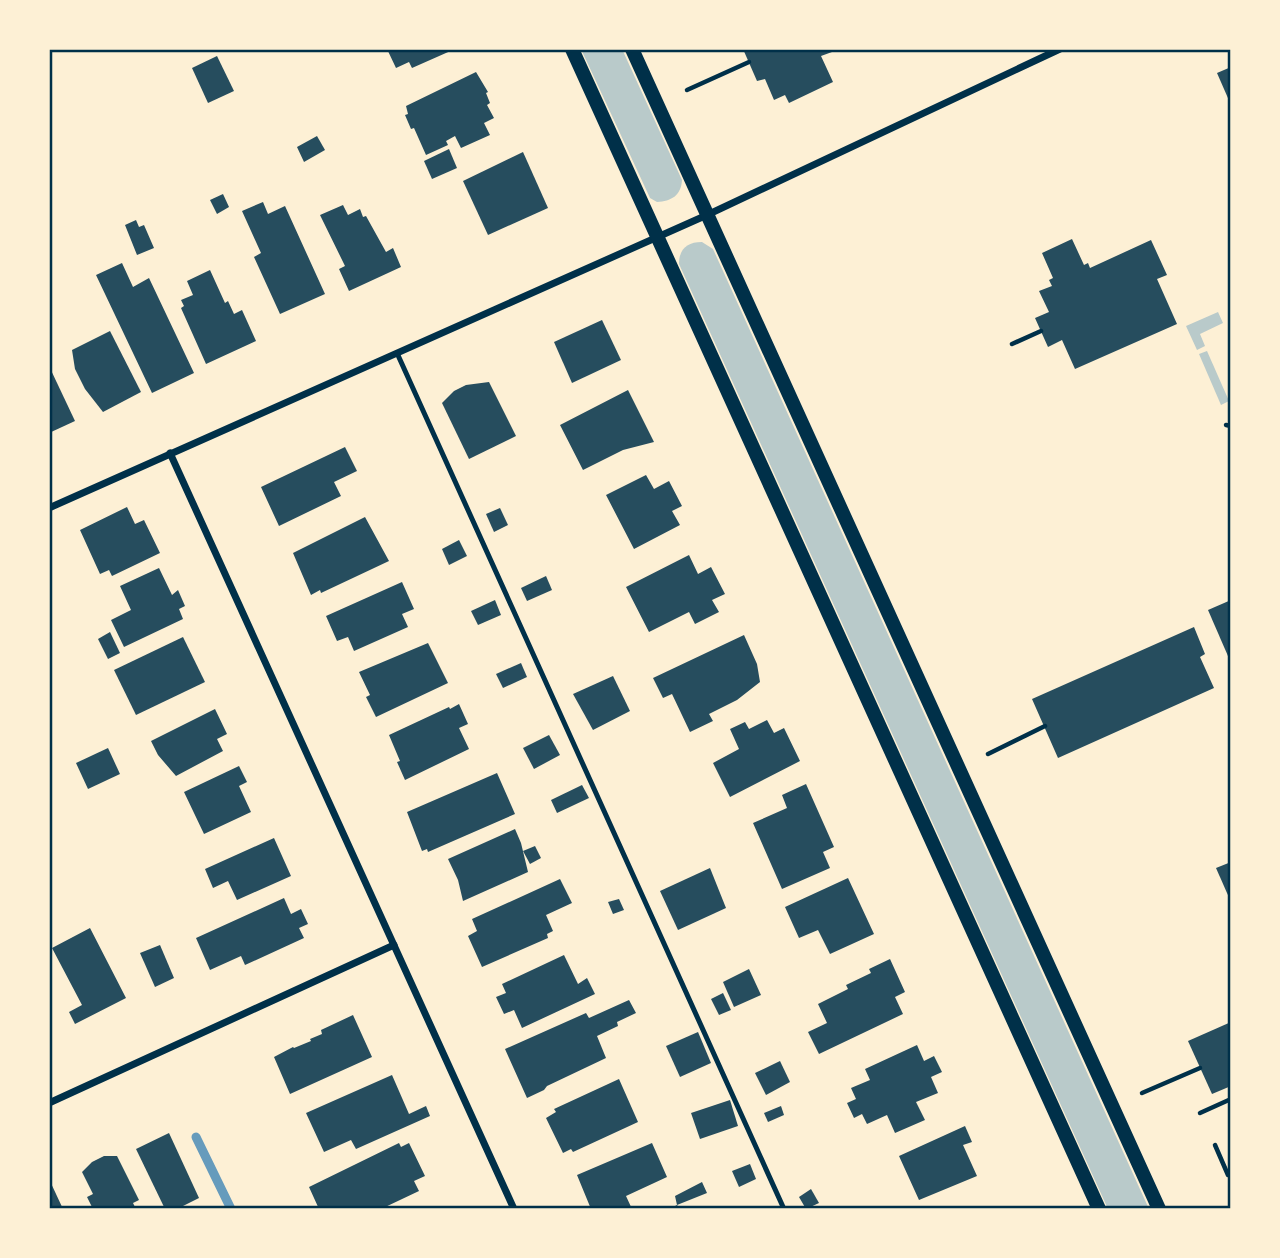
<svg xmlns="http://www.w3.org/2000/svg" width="1280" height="1258" font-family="Cabin,sans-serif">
  <rect width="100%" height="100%" fill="#fdf0d5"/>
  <g fill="#b9caca">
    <path d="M 581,49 L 622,49 L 682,180 C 681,196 671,201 657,202 L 650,198 Z"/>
    <path d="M 702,242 L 713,249 L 1149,1209 L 1108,1209 L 679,264 C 679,249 687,242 702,242 Z"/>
    <path d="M 1218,312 L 1223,323 L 1200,334 L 1205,346 L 1197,350 L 1186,326 Z"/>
    <path d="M 1207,351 L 1229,401 L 1221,405 L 1199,354 Z"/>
  </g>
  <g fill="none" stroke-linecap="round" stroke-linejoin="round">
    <path stroke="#669bbc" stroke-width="9" d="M 196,1137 L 231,1209"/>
  </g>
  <g fill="#264d5e">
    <path d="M 387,49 L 455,49 L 412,68 L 409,62 L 396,68 Z"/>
    <path d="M 743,49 L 831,49 L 832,52 L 821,56 L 833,82 L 789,103 L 785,95 L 774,100 L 765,79 L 757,81 Z"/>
    <path d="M 217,56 L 234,91 L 208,103 L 192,68 Z"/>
    <path d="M 1231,67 L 1231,105 L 1217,73 Z"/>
    <path d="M 476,72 L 488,92 L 486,93 L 490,103 L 487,105 L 494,118 L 484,123 L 490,135 L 461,148 L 455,136 L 446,141 L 448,145 L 426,155 L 414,128 L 411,129 L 405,115 L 408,114 L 406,106 Z"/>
    <path d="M 317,136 L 325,150 L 304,162 L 297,147 Z"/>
    <path d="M 449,149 L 457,168 L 432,179 L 424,161 Z"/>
    <path d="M 523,152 L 548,208 L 488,235 L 463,181 Z"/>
    <path d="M 223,194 L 229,207 L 217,214 L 210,200 Z"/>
    <path d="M 263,202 L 268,214 L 285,206 L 325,294 L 280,314 L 254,257 L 261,253 L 242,211 Z"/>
    <path d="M 343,205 L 348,215 L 360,209 L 363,217 L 366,216 L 386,252 L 393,248 L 401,267 L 349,291 L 339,269 L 345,266 L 320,215 Z"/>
    <path d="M 136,220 L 139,227 L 144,225 L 154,248 L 137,255 L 125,225 Z"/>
    <path d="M 1072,239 L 1084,265 L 1088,263 L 1090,268 L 1151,240 L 1167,275 L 1157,279 L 1177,324 L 1075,369 L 1062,340 L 1048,347 L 1035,318 L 1049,312 L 1039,291 L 1052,286 L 1049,280 L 1053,278 L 1042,253 Z"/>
    <path d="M 122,263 L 133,287 L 149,278 L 194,373 L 152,393 L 96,275 Z"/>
    <path d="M 210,270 L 225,303 L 228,301 L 234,314 L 242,310 L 256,341 L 206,364 L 181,308 L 184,306 L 181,300 L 193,295 L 187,281 Z"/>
    <path d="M 602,320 L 621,360 L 572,383 L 554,342 Z"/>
    <path d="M 110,331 L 141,392 L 103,412 L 85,389 L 75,369 L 72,350 Z"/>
    <path d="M 49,366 L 75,421 L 49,433 Z"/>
    <path d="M 489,382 L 516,436 L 469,459 L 442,403 L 454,391 L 466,385 Z"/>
    <path d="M 628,390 L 654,442 L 623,450 L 583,470 L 560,425 Z"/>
    <path d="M 345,447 L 357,471 L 334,482 L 341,496 L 279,526 L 261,487 Z"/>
    <path d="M 646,475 L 654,489 L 669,481 L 682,506 L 672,511 L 680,525 L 634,549 L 606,495 Z"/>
    <path d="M 127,507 L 135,524 L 144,520 L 160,553 L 112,576 L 109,570 L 100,574 L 80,530 Z"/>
    <path d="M 500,508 L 508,525 L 494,532 L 486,514 Z"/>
    <path d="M 365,517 L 389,561 L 321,593 L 320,590 L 311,595 L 293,553 Z"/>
    <path d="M 459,540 L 467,556 L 449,565 L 442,549 Z"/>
    <path d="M 689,555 L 698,574 L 711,567 L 725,594 L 712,600 L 719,612 L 695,624 L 689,612 L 649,632 L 626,587 Z"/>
    <path d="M 159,568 L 172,595 L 178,590 L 185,606 L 179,609 L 183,619 L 124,647 L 111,620 L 131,610 L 120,586 Z"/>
    <path d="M 546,576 L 552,590 L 527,601 L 521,588 Z"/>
    <path d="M 402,582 L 414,609 L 402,614 L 408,627 L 354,651 L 348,637 L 337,641 L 326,616 Z"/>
    <path d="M 495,600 L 501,615 L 478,625 L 471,611 Z"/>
    <path d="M 1231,600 L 1231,663 L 1208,610 Z"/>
    <path d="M 1194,627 L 1205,654 L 1200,657 L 1214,688 L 1058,758 L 1032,699 Z"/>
    <path d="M 110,632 L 120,653 L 108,659 L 98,639 Z"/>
    <path d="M 744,635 L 757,664 L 760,682 L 737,700 L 709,714 L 713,721 L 690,732 L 672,694 L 663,698 L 653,678 Z"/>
    <path d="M 183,637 L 205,682 L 136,715 L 114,670 Z"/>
    <path d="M 428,643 L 448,683 L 376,717 L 366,697 L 370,695 L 359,672 Z"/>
    <path d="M 521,663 L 527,677 L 503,688 L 496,674 Z"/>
    <path d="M 613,676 L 630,711 L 593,730 L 573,694 Z"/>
    <path d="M 459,704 L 468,724 L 459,728 L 469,749 L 405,780 L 397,762 L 400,761 L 389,735 L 449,707 L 450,709 Z"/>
    <path d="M 215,709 L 227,734 L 217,739 L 223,751 L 176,776 L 158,755 L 151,741 Z"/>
    <path d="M 767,720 L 774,733 L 784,728 L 800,761 L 730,797 L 713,763 L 739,749 L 730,729 L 745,722 L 749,729 Z"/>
    <path d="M 549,735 L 560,755 L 534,769 L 523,748 Z"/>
    <path d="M 108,748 L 120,774 L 88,789 L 76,763 Z"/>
    <path d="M 239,766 L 247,782 L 239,786 L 251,812 L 204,834 L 184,792 Z"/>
    <path d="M 497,773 L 515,814 L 428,852 L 427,849 L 422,851 L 407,812 Z"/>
    <path d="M 806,784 L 834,847 L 823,852 L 830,868 L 782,889 L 753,823 L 787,808 L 782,795 Z"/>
    <path d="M 582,785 L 589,798 L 557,813 L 551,800 Z"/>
    <path d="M 515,829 L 521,843 L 528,872 L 463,901 L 458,880 L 448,859 Z"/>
    <path d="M 274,838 L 291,876 L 237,900 L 228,881 L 213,888 L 205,869 Z"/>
    <path d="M 535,846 L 541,858 L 530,864 L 523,851 Z"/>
    <path d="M 1231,862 L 1231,902 L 1216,868 Z"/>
    <path d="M 710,868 L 726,908 L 678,930 L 660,891 Z"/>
    <path d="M 848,878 L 874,934 L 830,954 L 818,930 L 799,938 L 785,907 Z"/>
    <path d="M 560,879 L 572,903 L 546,915 L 553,931 L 547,934 L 548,938 L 482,967 L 468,936 L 477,931 L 472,919 Z"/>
    <path d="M 284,898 L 291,914 L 301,909 L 308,924 L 299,928 L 304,938 L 245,965 L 241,956 L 210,970 L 196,938 Z"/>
    <path d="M 619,899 L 624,910 L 613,914 L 608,902 Z"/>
    <path d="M 90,928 L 126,998 L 75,1024 L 69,1012 L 82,1005 L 52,948 Z"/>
    <path d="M 160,945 L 174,978 L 155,987 L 140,953 Z"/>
    <path d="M 564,955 L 578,984 L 587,978 L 595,994 L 522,1028 L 514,1010 L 504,1014 L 496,997 L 506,993 L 502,984 Z"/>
    <path d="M 890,959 L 905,992 L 895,997 L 903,1014 L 819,1054 L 808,1032 L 827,1023 L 818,1004 L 848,989 L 846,985 L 871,973 L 869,969 Z"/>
    <path d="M 749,969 L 761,995 L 734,1007 L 723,982 Z"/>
    <path d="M 723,993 L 731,1010 L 719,1015 L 711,999 Z"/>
    <path d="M 629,1000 L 636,1013 L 617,1022 L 618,1026 L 597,1036 L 606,1058 L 547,1086 L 544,1090 L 527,1098 L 505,1049 L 586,1013 L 589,1018 Z"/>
    <path d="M 353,1015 L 372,1057 L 290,1094 L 274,1057 L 293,1047 L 294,1048 L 311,1041 L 310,1039 L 322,1034 L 321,1030 Z"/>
    <path d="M 1231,1022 L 1231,1086 L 1212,1094 L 1188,1041 Z"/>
    <path d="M 698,1032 L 711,1063 L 680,1077 L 666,1046 Z"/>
    <path d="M 917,1045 L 924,1061 L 934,1056 L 942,1072 L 931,1077 L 938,1093 L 916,1102 L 925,1120 L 895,1133 L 887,1115 L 867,1124 L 862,1114 L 854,1118 L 847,1103 L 856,1099 L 851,1088 L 870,1080 L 865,1069 Z"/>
    <path d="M 780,1061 L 790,1082 L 766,1095 L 755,1073 Z"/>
    <path d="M 392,1075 L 409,1114 L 426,1106 L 430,1116 L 356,1149 L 351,1140 L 324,1152 L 306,1113 Z"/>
    <path d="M 619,1079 L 638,1122 L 573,1152 L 571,1149 L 563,1153 L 546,1118 L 556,1112 L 554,1109 Z"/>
    <path d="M 730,1100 L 738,1126 L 700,1139 L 691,1113 Z"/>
    <path d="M 781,1106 L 784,1115 L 768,1122 L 764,1113 Z"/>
    <path d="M 965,1126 L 972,1142 L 963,1145 L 977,1176 L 919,1200 L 899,1156 Z"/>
    <path d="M 169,1133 L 199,1198 L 177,1209 L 165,1209 L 136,1149 Z"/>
    <path d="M 399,1143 L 401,1147 L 409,1143 L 425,1176 L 414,1181 L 419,1191 L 381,1209 L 319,1209 L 309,1187 Z"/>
    <path d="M 652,1143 L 667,1177 L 626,1196 L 632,1209 L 591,1209 L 577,1175 Z"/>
    <path d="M 104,1156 L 117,1156 L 139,1200 L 133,1203 L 136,1209 L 93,1209 L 87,1197 L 93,1194 L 82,1172 L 92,1162 Z"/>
    <path d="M 750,1164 L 756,1179 L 739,1187 L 732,1171 Z"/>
    <path d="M 49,1179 L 63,1209 L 49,1209 Z"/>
    <path d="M 702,1182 L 707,1193 L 677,1205 L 680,1209 L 669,1209 L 677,1205 L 675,1196 Z"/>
    <path d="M 811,1189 L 819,1203 L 806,1209 L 799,1197 Z"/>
  </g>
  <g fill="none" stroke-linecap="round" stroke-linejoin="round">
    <g stroke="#003049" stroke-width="4.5">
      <path d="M 687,90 L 749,62"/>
      <path d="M 1012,344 L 1041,331"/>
      <path d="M 1226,425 L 1231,426"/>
      <path d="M 988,754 L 1045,726"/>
      <path d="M 1142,1093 L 1200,1068"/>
      <path d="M 1200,1113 L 1231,1099"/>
      <path d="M 1215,1145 L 1228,1175"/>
    </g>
    <path stroke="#003049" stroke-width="5" d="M 397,353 L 784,1209"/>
    <g stroke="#003049" stroke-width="7">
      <path d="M 170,453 L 514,1209"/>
      <path d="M 49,508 L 707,215 L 1060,49"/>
      <path d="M 49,1103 L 394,945"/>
    </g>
    <g stroke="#003049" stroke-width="14">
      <path d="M 572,49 L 1099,1209"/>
      <path d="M 632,49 L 1159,1209"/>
    </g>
  </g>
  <rect width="1280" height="1258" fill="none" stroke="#fdf0d5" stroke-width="102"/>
  <rect x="51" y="51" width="1178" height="1156" fill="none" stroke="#003049" stroke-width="2.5"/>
</svg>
